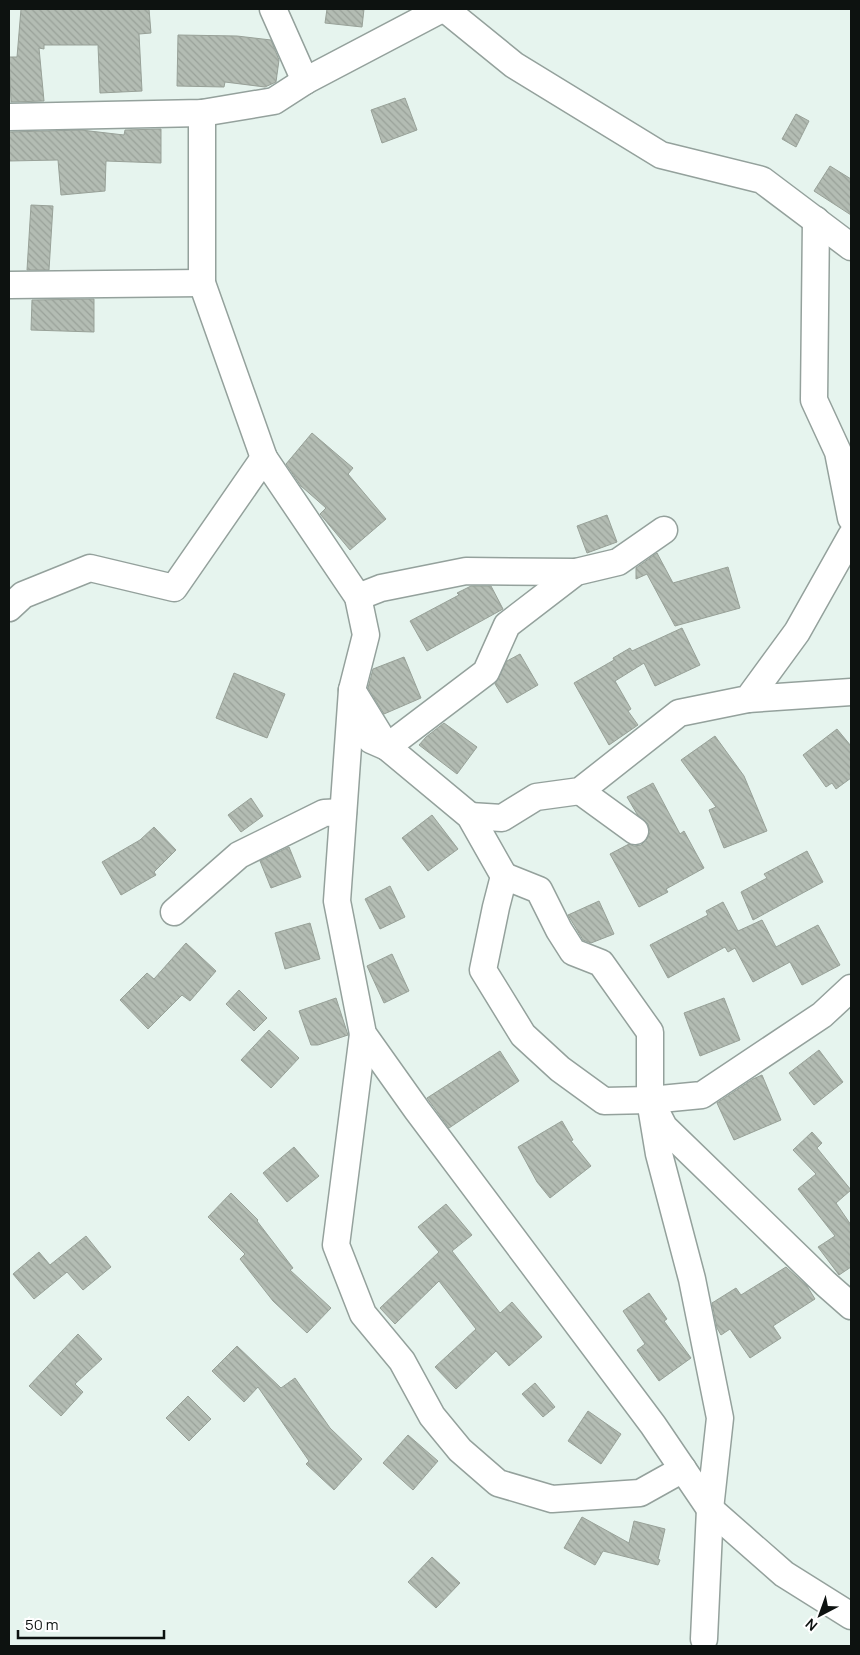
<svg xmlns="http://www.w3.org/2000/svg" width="860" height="1655" font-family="Manrope,sans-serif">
  <defs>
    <pattern id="building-back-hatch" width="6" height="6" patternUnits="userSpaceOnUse" patternTransform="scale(1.25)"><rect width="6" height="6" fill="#b3bcb3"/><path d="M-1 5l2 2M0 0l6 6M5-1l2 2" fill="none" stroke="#99a199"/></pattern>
  </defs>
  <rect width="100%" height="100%" fill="#e6f4ee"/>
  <g fill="url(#building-back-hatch)" stroke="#98a198">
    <path d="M 21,9 L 149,9 L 151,33 L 139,34 L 142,91 L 100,93 L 98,45 L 44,45 L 44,49 L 39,48 L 44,101 L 11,102 L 9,57 L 17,57 Z"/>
    <path d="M 327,9 L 364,9 L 362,27 L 325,23 Z"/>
    <path d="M 178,35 L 237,36 L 271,40 L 279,60 L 276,82 L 265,87 L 225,82 L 224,87 L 177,86 Z"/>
    <path d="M 405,98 L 417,130 L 382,143 L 371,110 Z"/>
    <path d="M 796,114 L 809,121 L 796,147 L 782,139 Z"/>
    <path d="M 161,129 L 161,163 L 106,161 L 105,191 L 61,195 L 58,160 L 9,161 L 9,132 L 81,130 L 124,135 L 125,130 Z"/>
    <path d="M 830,166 L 851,179 L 851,215 L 814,191 Z"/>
    <path d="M 31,205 L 53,206 L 49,270 L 27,270 Z"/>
    <path d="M 94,299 L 94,332 L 31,330 L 32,300 Z"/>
    <path d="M 312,433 L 353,468 L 348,474 L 386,519 L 350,550 L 320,514 L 326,508 L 301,486 L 286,464 Z"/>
    <path d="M 607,515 L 617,542 L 587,553 L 577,526 Z"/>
    <path d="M 657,553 L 673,583 L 728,567 L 740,608 L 675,626 L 647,574 L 636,579 L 636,568 Z"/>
    <path d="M 471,586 L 491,586 L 503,609 L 427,651 L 410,621 L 459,595 L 457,593 Z"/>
    <path d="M 682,628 L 700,665 L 655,686 L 644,663 L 615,681 L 631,709 L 628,711 L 638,725 L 609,745 L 574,683 L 614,660 L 613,658 L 630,648 L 632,651 Z"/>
    <path d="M 520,654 L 538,685 L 507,703 L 495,684 L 507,661 Z"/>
    <path d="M 404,657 L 421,698 L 384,714 L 368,688 L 373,669 Z"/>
    <path d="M 234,673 L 285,694 L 267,738 L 216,718 Z"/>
    <path d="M 444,723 L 477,747 L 457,774 L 419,745 L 426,737 Z"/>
    <path d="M 837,729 L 851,746 L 851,778 L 836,789 L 832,783 L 826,787 L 803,755 Z"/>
    <path d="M 715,736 L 744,776 L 767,831 L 724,848 L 709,810 L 716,807 L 681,760 Z"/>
    <path d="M 653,783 L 680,834 L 684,831 L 704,868 L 666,889 L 668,892 L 639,907 L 610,854 L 629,844 L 634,846 L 641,845 L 647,839 L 650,832 L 648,824 L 637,814 L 627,797 Z"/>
    <path d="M 251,798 L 263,816 L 241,832 L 228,815 Z"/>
    <path d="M 432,815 L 458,849 L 428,871 L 402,838 Z"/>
    <path d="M 154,827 L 176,850 L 154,872 L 156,875 L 121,895 L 102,862 L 140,840 Z"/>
    <path d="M 289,847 L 301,877 L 271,888 L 260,861 Z"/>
    <path d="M 807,851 L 823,882 L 753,920 L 741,892 L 767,878 L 764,874 Z"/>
    <path d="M 390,886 L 405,917 L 380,929 L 365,899 Z"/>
    <path d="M 599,901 L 614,934 L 591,943 L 583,940 L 568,915 Z"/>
    <path d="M 723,902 L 738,931 L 762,920 L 776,947 L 818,925 L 840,965 L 802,985 L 790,962 L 753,982 L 735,948 L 728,952 L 725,947 L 668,978 L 650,945 L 708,915 L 706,911 Z"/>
    <path d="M 310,923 L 320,959 L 285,969 L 275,933 Z"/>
    <path d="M 186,943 L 216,971 L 190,1001 L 182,995 L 148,1029 L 120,1000 L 147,973 L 154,979 Z"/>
    <path d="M 392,954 L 409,991 L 384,1003 L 367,966 Z"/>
    <path d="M 239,990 L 267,1018 L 254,1031 L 226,1004 Z"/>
    <path d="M 336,998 L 348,1035 L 318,1045 L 311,1045 L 299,1011 Z"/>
    <path d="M 724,998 L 740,1040 L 700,1056 L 684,1013 Z"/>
    <path d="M 269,1030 L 299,1058 L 271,1088 L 241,1060 Z"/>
    <path d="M 819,1050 L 843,1082 L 814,1105 L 789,1073 Z"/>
    <path d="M 500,1051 L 519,1081 L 449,1128 L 427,1098 Z"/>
    <path d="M 762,1075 L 781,1120 L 734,1140 L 717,1103 L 753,1079 Z"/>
    <path d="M 562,1121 L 573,1140 L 571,1141 L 591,1166 L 550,1198 L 537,1182 L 518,1147 Z"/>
    <path d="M 812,1132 L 822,1143 L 817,1148 L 851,1190 L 836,1203 L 851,1225 L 851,1267 L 839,1275 L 818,1247 L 835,1236 L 798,1189 L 816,1174 L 793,1150 Z"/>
    <path d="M 294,1147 L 319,1176 L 287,1202 L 263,1173 Z"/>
    <path d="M 231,1193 L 258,1220 L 257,1221 L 293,1268 L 290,1270 L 331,1308 L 307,1333 L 273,1301 L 240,1259 L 245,1254 L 208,1217 Z"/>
    <path d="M 446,1204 L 472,1235 L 452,1251 L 500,1313 L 512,1302 L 542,1337 L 509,1366 L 496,1351 L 456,1389 L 435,1367 L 476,1329 L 439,1281 L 395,1324 L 380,1308 L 439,1252 L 418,1227 Z"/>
    <path d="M 86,1236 L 111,1267 L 83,1290 L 67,1272 L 34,1299 L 13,1274 L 39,1252 L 50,1265 Z"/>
    <path d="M 786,1267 L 807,1286 L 815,1299 L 773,1326 L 781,1338 L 750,1358 L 730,1329 L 721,1335 L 717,1328 L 712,1303 L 736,1288 L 741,1295 Z"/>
    <path d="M 649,1293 L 667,1319 L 664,1321 L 691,1358 L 659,1381 L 637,1350 L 645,1344 L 623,1311 Z"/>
    <path d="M 78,1334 L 102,1359 L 75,1384 L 83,1392 L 61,1416 L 29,1386 Z"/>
    <path d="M 237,1346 L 281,1388 L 295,1378 L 330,1428 L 362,1459 L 334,1490 L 306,1464 L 309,1461 L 258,1387 L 244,1402 L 212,1371 Z"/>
    <path d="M 535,1383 L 555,1407 L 543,1417 L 522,1394 Z"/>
    <path d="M 188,1396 L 211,1419 L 189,1441 L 166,1418 Z"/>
    <path d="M 588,1411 L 621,1434 L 601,1464 L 568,1441 Z"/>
    <path d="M 408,1435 L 438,1461 L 413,1490 L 383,1463 Z"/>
    <path d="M 582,1517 L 629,1543 L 634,1521 L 665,1529 L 658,1559 L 660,1560 L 658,1565 L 603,1551 L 595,1565 L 564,1548 Z"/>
    <path d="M 432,1557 L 460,1583 L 436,1608 L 408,1582 Z"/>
  </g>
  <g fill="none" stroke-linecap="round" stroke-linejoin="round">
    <defs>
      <g id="minor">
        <path d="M 273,9 L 305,81"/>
        <path d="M 445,9 L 514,65 L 661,155 L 762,180 L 851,247"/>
        <path d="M 202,113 L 202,283 L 264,458 L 358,597 L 366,635 L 352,690 L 337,901 L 363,1034 L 417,1110 L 653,1425 L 710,1509 L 784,1574 L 851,1616"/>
        <path d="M 9,117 L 202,113 L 274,101 L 305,81 L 442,9"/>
        <path d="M 816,220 L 814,400 L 838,452 L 851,518"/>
        <path d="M 9,285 L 202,283"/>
        <path d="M 358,597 L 381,588 L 466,571 L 576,572"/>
        <path d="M 9,608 L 23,595 L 90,568 L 174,588 L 264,458"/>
        <path d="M 352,690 L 387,747 L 470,816 L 504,876 L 496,907 L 483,970 L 523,1035 L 560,1069 L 604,1101 L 650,1100 L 664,1127 L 826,1284 L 851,1306"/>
        <path d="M 748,699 L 851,692"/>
        <path d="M 371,740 L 387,747 L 486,672 L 507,625 L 576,572 L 618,562 L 664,530"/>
        <path d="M 580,791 L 635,831"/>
        <path d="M 470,816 L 502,818 L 536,797 L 580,791 L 679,713 L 748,699 L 797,632 L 851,536"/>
        <path d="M 504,876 L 539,890 L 559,930 L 573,952 L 601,963 L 650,1032 L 650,1100 L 659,1154 L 692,1279 L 720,1418 L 710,1509 L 704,1639"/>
        <path d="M 174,912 L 239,855 L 324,813 L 343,812"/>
        <path d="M 363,1034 L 336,1245 L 363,1314 L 402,1361 L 432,1416 L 460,1450 L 498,1483 L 552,1499 L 640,1493 L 683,1469"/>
        <path d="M 650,1100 L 702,1095 L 822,1015 L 851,988"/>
      </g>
    </defs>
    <use href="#minor" stroke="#94a19c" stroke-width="29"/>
    <use href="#minor" stroke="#fff" stroke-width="26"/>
  </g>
  <rect width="860" height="1655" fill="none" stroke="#0d1210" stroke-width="20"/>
  <g transform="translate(820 1615) rotate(221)" stroke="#ffffff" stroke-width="4" paint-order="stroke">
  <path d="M0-4L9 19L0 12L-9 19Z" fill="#0d1210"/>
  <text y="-8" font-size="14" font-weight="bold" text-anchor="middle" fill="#0d1210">N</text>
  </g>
  <path d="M18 1630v8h146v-8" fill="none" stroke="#0d1210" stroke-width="2.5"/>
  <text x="25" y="1630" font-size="15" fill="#0d1210" stroke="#ffffff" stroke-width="4" paint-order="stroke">50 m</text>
</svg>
